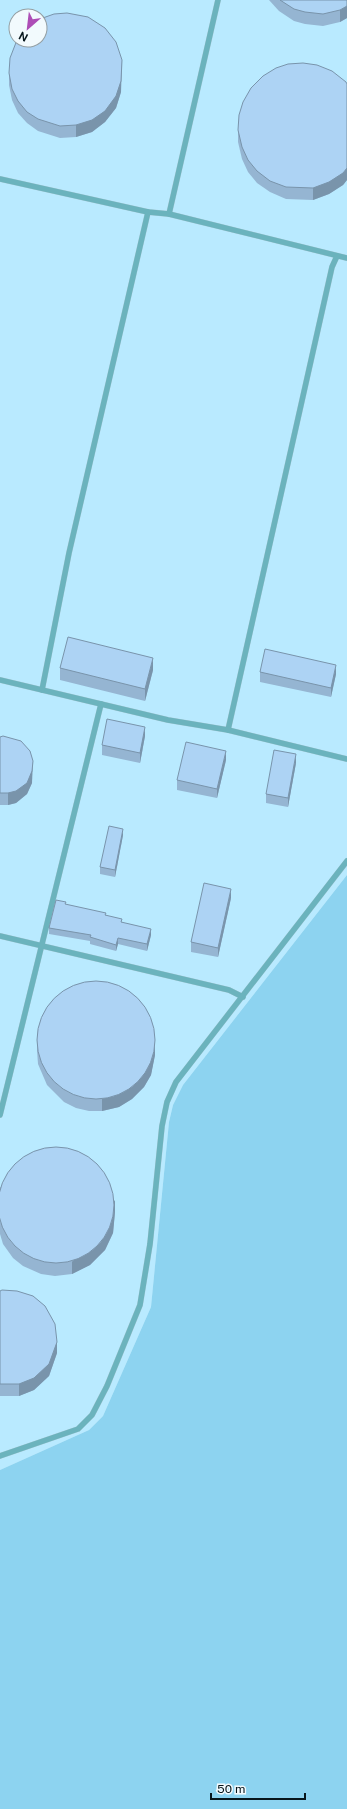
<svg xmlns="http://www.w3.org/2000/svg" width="347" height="1809" font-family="'Public Sans',sans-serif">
  <rect width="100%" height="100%" fill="#d1f1ff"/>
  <path fill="#b9eaff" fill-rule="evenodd" d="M 0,0 L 347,0 L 347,875 L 183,1085 L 173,1105 L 169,1122 L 151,1307 L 103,1416 L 89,1430 L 0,1470 ZM 16,16 L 40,16 L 40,40 L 16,40 Z"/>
  <path fill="#8dd3f0" d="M 347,875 L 347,1809 L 0,1809 L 0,1470 L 89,1430 L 103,1416 L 151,1307 L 169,1122 L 173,1105 L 183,1085 Z"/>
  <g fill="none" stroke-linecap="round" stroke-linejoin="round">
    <defs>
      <g id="service">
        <path d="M 0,179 L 148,212 L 169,214 L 347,258"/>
        <path d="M 169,214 L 218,0"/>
        <path d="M 0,680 L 168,720 L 228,730 L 347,759"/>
        <path d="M 42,690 L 69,553 L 148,212"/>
        <path d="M 228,730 L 332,267 L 337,256"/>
        <path d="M 0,936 L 229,990 L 243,997"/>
        <path d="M 0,1115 L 101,704"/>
        <path d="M 0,1456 L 78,1429 L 92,1415 L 107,1386 L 140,1305 L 150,1244 L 162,1126 L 167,1102 L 176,1082 L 347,861"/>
      </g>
    </defs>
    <use href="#service" stroke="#b1cedb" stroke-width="6"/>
    <use href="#service" stroke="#6bb3bd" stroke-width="5.5"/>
  </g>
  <g fill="#95b5d2">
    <path d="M 269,0 L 347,0 L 347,18 L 340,22 L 323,26 L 305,24 L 294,21 L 279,11 Z"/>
    <path d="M 9,73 L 121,92 L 116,108 L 105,122 L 92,132 L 76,137 L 60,138 L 38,131 L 27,123 L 18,113 L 12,100 L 9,85 Z"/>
    <path d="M 347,84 L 347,180 L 343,185 L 329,194 L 313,200 L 286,199 L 270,192 L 257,183 L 248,172 L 242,159 L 238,142 L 238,130 Z"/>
    <path d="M 60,668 L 153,670 L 145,701 L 60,680 Z"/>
    <path d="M 260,672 L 336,674 L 331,697 L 260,682 Z"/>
    <path d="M 145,736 L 140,763 L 102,755 L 102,745 Z"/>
    <path d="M 0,737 L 32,783 L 27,794 L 16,803 L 8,805 L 0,805 Z"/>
    <path d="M 226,760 L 217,798 L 177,790 L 177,780 Z"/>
    <path d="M 296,763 L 288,807 L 266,803 L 266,794 Z"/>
    <path d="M 123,835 L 115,877 L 100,874 L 100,867 Z"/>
    <path d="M 231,898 L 218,957 L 191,952 L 191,942 Z"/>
    <path d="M 66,905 L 106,915 L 122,922 L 151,935 L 147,951 L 118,944 L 116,951 L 90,944 L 90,941 L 49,934 L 49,928 Z"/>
    <path d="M 37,1039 L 155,1055 L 151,1075 L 144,1087 L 132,1099 L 119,1107 L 102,1111 L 89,1111 L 76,1108 L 64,1102 L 47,1085 L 38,1064 L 37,1050 Z"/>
    <path d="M 0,1187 L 115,1212 L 113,1233 L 105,1250 L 90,1265 L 72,1274 L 55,1276 L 41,1274 L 23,1266 L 13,1258 L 3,1244 L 0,1234 Z"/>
    <path d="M 0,1291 L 57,1353 L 49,1376 L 34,1390 L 19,1396 L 0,1396 Z"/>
  </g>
  <g fill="#7994ab">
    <path d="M 347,6 L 347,18 L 340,22 L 340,10 Z"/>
    <path d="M 122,60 L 121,92 L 116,108 L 105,122 L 92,132 L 76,137 L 76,125 Z"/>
    <path d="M 347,168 L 347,180 L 343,185 L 329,194 L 313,200 L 313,188 Z"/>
    <path d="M 153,658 L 153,670 L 145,701 L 145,689 Z"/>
    <path d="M 336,665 L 336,674 L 331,697 L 331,688 Z"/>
    <path d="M 145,727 L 145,736 L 140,763 L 140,753 Z"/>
    <path d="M 226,751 L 226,760 L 217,798 L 217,789 Z"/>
    <path d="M 296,754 L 296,763 L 288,807 L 288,798 Z"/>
    <path d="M 33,761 L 32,783 L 27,794 L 16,803 L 8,805 L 8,793 Z"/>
    <path d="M 123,829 L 123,835 L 115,877 L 115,870 Z"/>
    <path d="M 231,889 L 231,898 L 218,957 L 218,948 Z"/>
    <path d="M 151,929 L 151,935 L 147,951 L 147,944 Z"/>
    <path d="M 118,938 L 118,944 L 116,951 L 116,945 Z"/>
    <path d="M 155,1043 L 155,1055 L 151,1075 L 144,1087 L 132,1099 L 119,1107 L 102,1111 L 102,1099 Z"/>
    <path d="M 115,1200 L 115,1212 L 113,1233 L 105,1250 L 90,1265 L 72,1274 L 72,1262 Z"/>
    <path d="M 57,1342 L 57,1353 L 49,1376 L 34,1390 L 19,1396 L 19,1384 Z"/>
  </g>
  <g fill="#add3f4" stroke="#7994ab">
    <path d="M 280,0 L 347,0 L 347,6 L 340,10 L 323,14 L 305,12 L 294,9 Z"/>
    <path d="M 67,13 L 88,17 L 105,28 L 116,42 L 122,60 L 121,81 L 116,96 L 105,111 L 92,120 L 76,125 L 60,126 L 38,119 L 27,112 L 18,101 L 12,89 L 9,73 L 10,58 L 17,40 L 40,40 L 40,19 L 54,14 Z"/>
    <path d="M 303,63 L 317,65 L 332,71 L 346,82 L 347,84 L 347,168 L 343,173 L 329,182 L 313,188 L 286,187 L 270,181 L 257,171 L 248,160 L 242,147 L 238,130 L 239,115 L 243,102 L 251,88 L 263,76 L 276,68 L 288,64 Z"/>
    <path d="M 68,637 L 153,658 L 145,689 L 60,668 Z"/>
    <path d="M 265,649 L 336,665 L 331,688 L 260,672 Z"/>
    <path d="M 107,719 L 145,727 L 140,753 L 102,745 Z"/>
    <path d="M 3,736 L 21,741 L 30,751 L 33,761 L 32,771 L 27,783 L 16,791 L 8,793 L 0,793 L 0,737 Z"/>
    <path d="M 186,742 L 226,751 L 217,789 L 177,780 Z"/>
    <path d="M 274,750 L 296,754 L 288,798 L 266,794 Z"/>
    <path d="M 109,826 L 123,829 L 115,870 L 100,867 Z"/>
    <path d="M 204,883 L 231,889 L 218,948 L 191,942 Z"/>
    <path d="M 56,900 L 66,902 L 65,904 L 106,913 L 105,915 L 122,919 L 121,922 L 151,929 L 147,944 L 118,938 L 116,945 L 90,937 L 91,935 L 49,928 Z"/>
    <circle cx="96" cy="1040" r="59"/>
    <circle cx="56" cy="1205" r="58"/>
    <path d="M 2,1290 L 17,1291 L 33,1296 L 45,1306 L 55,1324 L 57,1342 L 49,1364 L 34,1378 L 19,1384 L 0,1384 L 0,1291 Z"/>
  </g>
  <g transform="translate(28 28) rotate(208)"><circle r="19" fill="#f2fafd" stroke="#949fa3"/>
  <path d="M0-3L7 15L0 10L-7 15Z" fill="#ad4db6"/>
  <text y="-6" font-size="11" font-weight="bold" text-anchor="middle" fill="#07161c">N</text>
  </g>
  <path d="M211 1793v6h94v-6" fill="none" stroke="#07161c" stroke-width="2"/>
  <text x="217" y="1793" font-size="12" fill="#07161c" stroke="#f2fafd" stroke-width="3" paint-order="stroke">50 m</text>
</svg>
